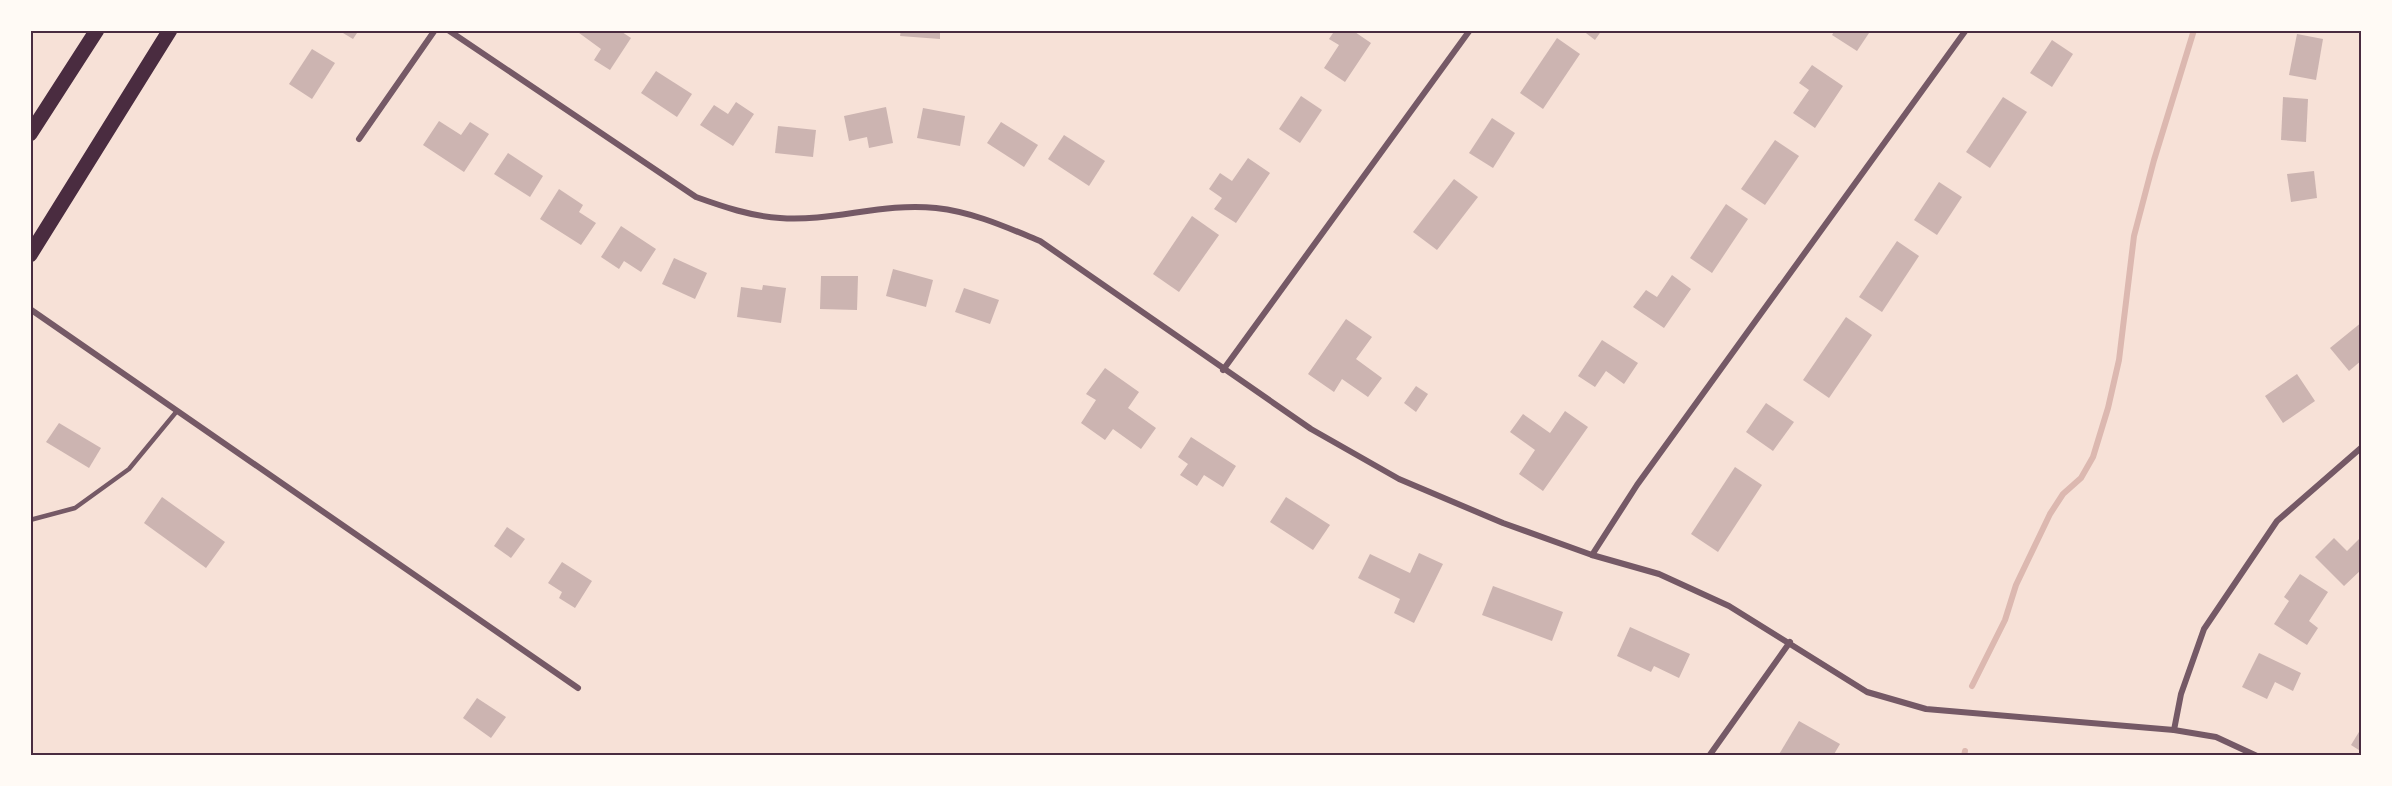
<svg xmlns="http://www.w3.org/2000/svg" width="2392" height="786" font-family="'Varela Round',sans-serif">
  <rect width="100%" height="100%" fill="#f7e1d7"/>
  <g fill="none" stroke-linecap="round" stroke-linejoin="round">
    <g stroke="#dcb8b0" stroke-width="6">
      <path d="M 1972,686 L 2005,620 L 2016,585 L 2050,514 L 2063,494 L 2081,478 L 2093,457 L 2108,408 L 2119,360 L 2134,236 L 2154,160 L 2194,30"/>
      <path d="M 1964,756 L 1965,751"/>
    </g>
  </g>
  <g fill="#ccb4b1">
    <path d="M 338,30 L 359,30 L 353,39 Z"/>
    <path d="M 575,30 L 619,30 L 631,38 L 610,70 L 594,60 L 601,49 Z"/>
    <path d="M 901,30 L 940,30 L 940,39 L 900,36 Z"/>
    <path d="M 1335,30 L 1352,30 L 1371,43 L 1345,82 L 1324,68 L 1339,45 L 1329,39 Z"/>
    <path d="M 1582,30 L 1602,30 L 1595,40 Z"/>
    <path d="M 1835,30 L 1871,30 L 1857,51 L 1832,35 Z"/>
    <path d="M 2297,34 L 2323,39 L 2316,80 L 2289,75 Z"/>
    <path d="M 1557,38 L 1580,54 L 1543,109 L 1520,93 Z"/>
    <path d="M 2052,40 L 2073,54 L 2052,87 L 2030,73 Z"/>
    <path d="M 312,49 L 335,63 L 312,99 L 289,84 Z"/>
    <path d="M 1812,65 L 1843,86 L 1815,128 L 1793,113 L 1809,90 L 1799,83 Z"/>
    <path d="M 656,71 L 692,94 L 677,117 L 641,93 Z"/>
    <path d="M 1301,96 L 1322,110 L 1300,143 L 1279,129 Z"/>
    <path d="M 2003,97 L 2027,112 L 1990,168 L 1966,152 Z"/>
    <path d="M 2283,97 L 2308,99 L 2306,142 L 2281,140 Z"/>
    <path d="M 736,102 L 754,114 L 733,146 L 700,125 L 714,105 L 728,114 Z"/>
    <path d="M 886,107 L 893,143 L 869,148 L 867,137 L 849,141 L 844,116 Z"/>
    <path d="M 923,108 L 965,116 L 960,146 L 917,138 Z"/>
    <path d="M 1492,118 L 1515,133 L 1493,168 L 1469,153 Z"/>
    <path d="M 439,121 L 461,135 L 470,122 L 489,134 L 464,172 L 423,145 Z"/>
    <path d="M 1001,122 L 1038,145 L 1024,167 L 987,143 Z"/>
    <path d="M 778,126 L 816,130 L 813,157 L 775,153 Z"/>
    <path d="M 1064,135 L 1105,161 L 1089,186 L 1048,159 Z"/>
    <path d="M 1775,140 L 1799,156 L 1765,205 L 1741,189 Z"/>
    <path d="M 508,153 L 543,176 L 530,197 L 494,174 Z"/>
    <path d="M 1248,158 L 1270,173 L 1236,223 L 1214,209 L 1222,198 L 1209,189 L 1220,173 L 1232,181 Z"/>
    <path d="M 2314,171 L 2317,198 L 2291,202 L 2287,174 Z"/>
    <path d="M 1454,179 L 1478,197 L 1437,250 L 1413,232 Z"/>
    <path d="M 1939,182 L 1962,197 L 1937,235 L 1914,220 Z"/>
    <path d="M 559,189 L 583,205 L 579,212 L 596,223 L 581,245 L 540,219 Z"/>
    <path d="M 1726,204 L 1748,219 L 1712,273 L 1690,258 Z"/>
    <path d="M 1192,216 L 1219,235 L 1179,292 L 1153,274 Z"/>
    <path d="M 621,226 L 656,249 L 641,272 L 624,261 L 619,269 L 601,257 Z"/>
    <path d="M 1897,241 L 1919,256 L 1882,312 L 1859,297 Z"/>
    <path d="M 674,258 L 707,273 L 695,299 L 662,284 Z"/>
    <path d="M 893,269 L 933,280 L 926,307 L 886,296 Z"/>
    <path d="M 1672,275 L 1691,289 L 1664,328 L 1633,307 L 1646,290 L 1657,297 Z"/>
    <path d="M 821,276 L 858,276 L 857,310 L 820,309 Z"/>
    <path d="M 763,285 L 786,288 L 781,323 L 737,317 L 741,287 L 762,290 Z"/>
    <path d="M 964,288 L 999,300 L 990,324 L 955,312 Z"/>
    <path d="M 1846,317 L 1872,335 L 1829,398 L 1803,380 Z"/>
    <path d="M 1346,319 L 1372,337 L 1356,359 L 1382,378 L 1368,397 L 1342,379 L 1334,392 L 1308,374 Z"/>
    <path d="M 2362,322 L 2362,360 L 2349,371 L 2330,348 Z"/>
    <path d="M 1602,340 L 1638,363 L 1624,384 L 1606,371 L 1595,387 L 1578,376 Z"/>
    <path d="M 1105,368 L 1139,392 L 1128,408 L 1156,428 L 1141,449 L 1113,429 L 1105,440 L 1081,423 L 1096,400 L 1086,394 Z"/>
    <path d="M 2297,374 L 2315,401 L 2283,423 L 2265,396 Z"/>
    <path d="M 1416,386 L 1428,394 L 1416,412 L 1404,403 Z"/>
    <path d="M 1766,403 L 1794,422 L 1773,451 L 1746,432 Z"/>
    <path d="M 1565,411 L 1588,427 L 1543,491 L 1519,474 L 1535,450 L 1510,432 L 1523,414 L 1550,433 Z"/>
    <path d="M 59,423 L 101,448 L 89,468 L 46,442 Z"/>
    <path d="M 1191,437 L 1236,466 L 1223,487 L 1204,475 L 1197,486 L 1180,475 L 1188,464 L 1178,457 Z"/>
    <path d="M 1735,467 L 1762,485 L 1718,552 L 1691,534 Z"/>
    <path d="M 162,497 L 225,542 L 206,568 L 144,523 Z"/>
    <path d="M 1286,497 L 1330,525 L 1313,550 L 1270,522 Z"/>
    <path d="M 507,527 L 525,539 L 511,558 L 494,546 Z"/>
    <path d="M 2334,538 L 2347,551 L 2360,538 L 2362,540 L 2362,569 L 2344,586 L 2315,557 Z"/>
    <path d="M 1419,553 L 1443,564 L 1414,623 L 1394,613 L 1400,599 L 1358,578 L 1370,554 L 1410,573 Z"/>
    <path d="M 562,562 L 592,581 L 575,608 L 559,598 L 562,592 L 548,583 Z"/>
    <path d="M 2300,574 L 2328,592 L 2309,621 L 2318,628 L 2307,645 L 2274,624 L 2289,601 L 2284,597 Z"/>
    <path d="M 1493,586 L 1563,612 L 1552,641 L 1482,615 Z"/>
    <path d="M 1630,627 L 1690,654 L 1679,678 L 1654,666 L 1651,672 L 1617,656 Z"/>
    <path d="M 2259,653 L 2301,673 L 2293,691 L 2275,682 L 2267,699 L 2242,687 Z"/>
    <path d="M 477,698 L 506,717 L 491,738 L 463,718 Z"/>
    <path d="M 1799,721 L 1840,744 L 1833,756 L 1778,756 Z"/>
    <path d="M 2362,727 L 2362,752 L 2351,745 Z"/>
  </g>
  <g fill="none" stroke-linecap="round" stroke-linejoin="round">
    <path stroke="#755966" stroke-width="4.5" d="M 30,520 L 75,508 L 129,469 L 177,411"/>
    <g stroke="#755966" stroke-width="6">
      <path d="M 448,30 L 696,197 C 724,207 750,216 780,218 C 832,222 883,202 936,208 C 973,212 1006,227 1040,241 L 1311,429 L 1399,479 L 1503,523 L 1592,555 L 1659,574 L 1729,606 L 1867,692 L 1926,709 L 2174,730 L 2216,737 L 2257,756"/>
      <path d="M 359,139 L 435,30"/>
      <path d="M 30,309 L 578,688"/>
      <path d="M 1223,370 L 1470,30"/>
      <path d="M 1592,555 L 1637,485 L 1966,30"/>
      <path d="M 2174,730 L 2181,694 L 2204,629 L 2277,521 L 2362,447"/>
      <path d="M 1709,756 L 1790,642"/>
    </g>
    <g stroke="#4a2c40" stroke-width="15">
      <path d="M 30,134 L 97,30"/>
      <path d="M 30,255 L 170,30"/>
    </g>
  </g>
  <rect width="2392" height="786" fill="none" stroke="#fffaf5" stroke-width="63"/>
  <rect x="32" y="32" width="2328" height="722" fill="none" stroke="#4a2c40" stroke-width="2"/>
</svg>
